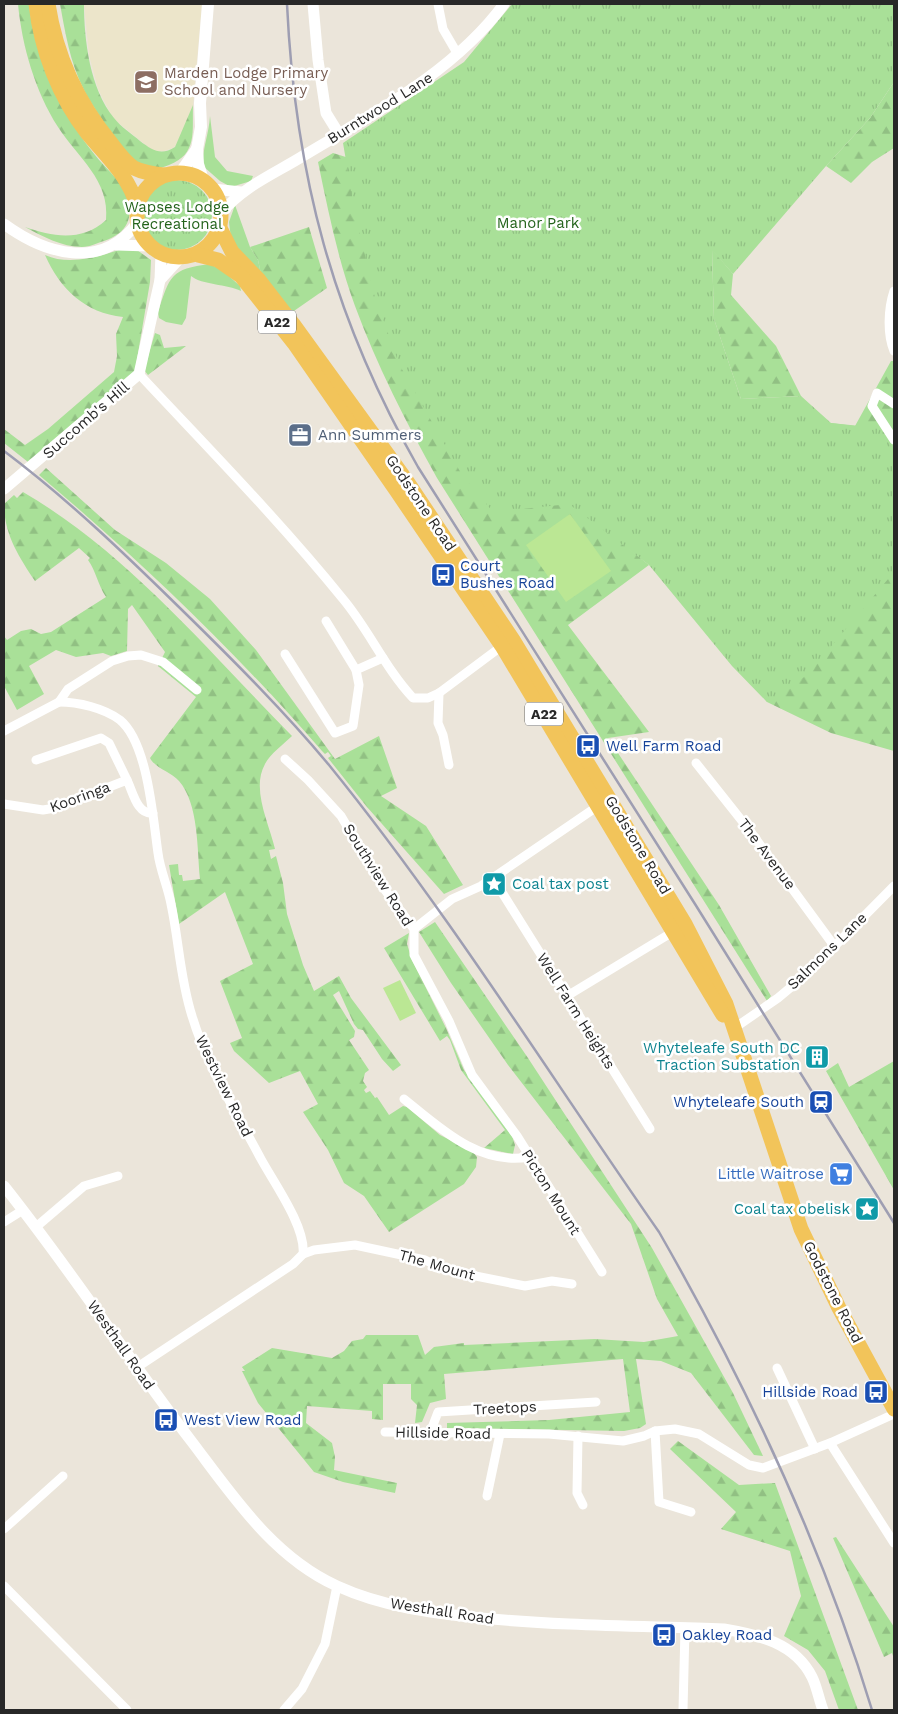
<svg xmlns="http://www.w3.org/2000/svg" width="898" height="1714" font-family="'Work Sans',sans-serif">
  <defs>
    <pattern id="forest-firs" width="22" height="20" patternUnits="userSpaceOnUse" patternTransform="scale(1.25)"><rect width="22" height="20" fill="#a9e098"/><path d="M5 1l3.5 6h-7zM16 11l3.5 6h-7z" fill="#91c083"/></pattern>
    <pattern id="park-tufts" width="24" height="20" patternUnits="userSpaceOnUse" patternTransform="scale(1.25)"><rect width="24" height="20" fill="#a9e098"/><path d="M3 7l-1-3M5 7V3M7 7l1-3M15 17l-1-3M17 17v-4M19 17l1-3" fill="none" stroke="#91c083"/></pattern>
  </defs>
  <rect width="100%" height="100%" fill="#ebe5da"/>
  <path fill="#ece5ca" d="M 84,4 L 202,4 L 193,105 L 178,144 L 173,148 L 164,151 L 153,151 L 115,120 L 109,111 L 98,89 L 89,55 Z"/>
  <g fill="#a9e098">
    <path d="M 210,116 L 215,157 L 227,171 L 253,176 L 251,181 L 231,187 L 220,181 L 203,166 C 202,149 209,134 210,116 Z"/>
    <path d="M 235,205 L 250,247 L 258,260 L 261,274 L 232,247 L 229,222 Z"/>
    <path d="M 210,264 L 222,270 L 240,286 L 241,291 C 227,284 202,285 191,276 L 186,318 L 182,325 L 166,322 L 159,318 L 158,312 C 170,276 170,269 210,264 Z"/>
  </g>
  <g fill="url(#forest-firs)">
    <path d="M 18,4 L 29,4 C 35,60 60,111 95,155 C 104,167 120,179 126,194 C 135,218 127,233 104,241 C 97,243 90,247 82,247 C 62,247 42,236 25,227 C 53,237 82,242 106,220 C 110,180 78,158 58,127 C 35,91 22,46 18,4 Z"/>
    <path d="M 60,4 L 84,4 C 84,40 90,89 114,118 C 121,127 132,134 140,141 C 152,150 161,156 175,147 L 193,105 C 192,131 198,154 169,165 C 162,168 153,170 146,168 C 130,164 91,105 83,88 C 70,62 65,32 60,4 Z"/>
    <path d="M 894,82 L 894,148 L 872,162 L 851,183 L 826,166 L 870,118 Z"/>
    <path d="M 333,153 L 349,158 L 494,440 L 649,565 L 568,625 L 649,732 L 608,738 L 719,905 L 771,996 L 767,1001 L 437,478 C 406,422 377,366 355,306 C 338,260 328,210 318,162 Z"/>
    <path d="M 309,227 L 327,288 L 291,313 L 261,274 L 258,260 L 250,247 Z"/>
    <path d="M 124,248 L 137,250 L 151,260 L 150,282 L 135,371 L 28,462 L 4,443 L 4,429 L 25,445 L 48,429 L 114,372 L 117,356 L 116,334 L 123,317 C 85,313 60,289 45,255 C 69,266 99,257 124,248 Z"/>
    <path d="M 712,249 L 733,274 L 731,295 L 776,346 L 801,396 L 741,399 L 714,319 Z"/>
    <path d="M 155,333 L 160,335 L 164,348 L 186,346 L 148,375 L 144,370 Z"/>
    <path d="M 891,361 L 894,361 L 894,751 L 831,733 L 767,702 L 760,693 L 831,423 L 855,426 Z"/>
    <path d="M 46,468 L 115,530 L 166,563 L 210,599 L 256,650 L 335,759 L 379,736 L 397,788 L 381,796 L 426,826 L 463,885 L 444,894 L 367,807 L 328,758 L 331,756 L 328,752 L 325,754 L 322,751 C 235,651 140,560 39,475 Z"/>
    <path d="M 23,492 C 128,553 208,651 292,736 C 284,744 270,754 265,764 C 251,789 269,823 275,849 L 269,850 L 271,859 L 276,856 L 283,883 L 287,914 L 303,965 L 314,991 L 339,976 L 351,998 L 401,1065 L 393,1071 L 382,1059 L 363,1030 L 358,1029 L 354,1024 L 339,991 L 333,995 L 355,1031 L 354,1037 L 349,1040 L 369,1070 L 365,1073 L 363,1081 L 367,1087 L 364,1090 L 366,1093 L 370,1091 L 375,1098 L 377,1097 L 389,1115 L 403,1106 L 407,1107 L 440,1135 L 472,1151 L 477,1157 L 476,1167 L 464,1184 L 389,1232 L 364,1196 L 344,1183 L 328,1150 L 303,1112 L 318,1104 L 300,1071 L 269,1083 L 234,1051 L 230,1043 L 242,1038 L 220,981 L 253,964 L 225,892 L 179,924 L 169,865 L 178,864 L 179,875 L 182,875 L 183,881 L 200,879 C 197,850 199,804 179,781 C 171,772 155,768 150,758 L 196,697 L 158,666 L 165,652 L 132,605 L 128,609 L 127,651 L 111,656 L 103,653 L 76,657 L 56,650 L 29,666 L 44,694 L 17,710 L 4,686 L 4,636 L 7,640 L 21,631 L 31,629 L 41,634 L 51,632 L 106,597 C 98,585 96,571 88,560 L 90,558 L 79,548 L 35,581 C 19,557 4,534 4,504 L 14,495 L 17,498 Z"/>
    <path d="M 435,922 L 528,1058 L 652,1248 L 733,1393 L 763,1456 L 754,1455 L 691,1373 L 661,1361 L 636,1359 L 646,1424 L 640,1428 L 624,1431 L 447,1428 L 447,1423 L 549,1420 L 630,1412 L 623,1359 L 444,1374 L 446,1399 L 430,1403 L 422,1422 L 415,1423 L 417,1405 L 411,1399 L 411,1384 L 383,1384 L 383,1420 L 372,1419 L 372,1411 L 307,1406 L 306,1423 L 332,1443 L 335,1457 L 334,1470 L 397,1483 L 395,1493 L 343,1482 L 314,1472 L 258,1403 L 242,1371 L 245,1371 L 242,1367 L 272,1348 L 332,1358 L 344,1351 L 352,1341 L 363,1339 L 366,1335 L 418,1335 L 425,1355 L 434,1347 L 464,1343 L 464,1345 L 595,1339 L 644,1342 L 678,1336 L 657,1299 L 631,1224 L 508,1065 L 451,983 L 419,932 Z"/>
    <path d="M 409,933 L 407,944 L 412,960 L 446,1028 L 464,1070 L 512,1136 L 515,1145 L 513,1154 L 484,1148 L 505,1130 L 461,1070 L 450,1040 L 447,1036 L 440,1041 L 384,948 Z"/>
    <path d="M 894,1061 L 894,1190 L 826,1071 L 838,1063 L 849,1087 Z"/>
    <path d="M 678,1441 L 739,1485 L 775,1483 L 858,1710 L 839,1710 L 825,1671 L 808,1650 L 784,1636 L 801,1596 L 790,1551 L 721,1529 L 736,1512 L 670,1449 Z"/>
    <path d="M 836,1537 L 894,1627 L 894,1659 L 892,1653 L 884,1657 L 833,1538 Z"/>
  </g>
  <g fill="url(#park-tufts)">
    <path d="M 512,4 L 894,4 L 894,82 L 870,118 L 826,166 L 733,274 L 712,250 L 714,319 L 741,399 L 801,396 L 831,423 L 879,428 L 894,451 L 894,572 L 807,675 L 767,702 L 732,666 L 649,565 L 569,504 L 493,512 L 462,475 L 399,364 L 374,294 L 354,208 L 343,143 L 464,62 Z"/>
    <circle cx="177" cy="215" r="35"/>
  </g>
  <g fill="#bbe794">
    <path d="M 570,514 L 611,571 L 566,602 L 526,545 Z"/>
    <path d="M 400,980 L 416,1013 L 400,1021 L 383,988 Z"/>
  </g>
  <g fill="none" stroke-linecap="round" stroke-linejoin="round">
    <g stroke="#fff" stroke-width="9">
      <path d="M 438,4 L 443,29 L 457,53"/>
      <path d="M 894,291 C 888,309 887,334 894,351"/>
      <path d="M 139,374 C 208,448 279,520 343,599 C 369,630 385,668 413,698 L 428,698 L 439,693 L 502,646"/>
      <path d="M 894,404 L 877,393 L 872,406 L 894,440"/>
      <path d="M 326,621 L 356,670 L 383,658"/>
      <path d="M 285,654 L 335,733 L 353,726 L 359,685 L 356,670"/>
      <path d="M 439,693 L 438,723 L 443,735 L 449,765"/>
      <path d="M 59,702 C 78,702 104,708 120,720 C 148,743 153,819 158,853 C 160,870 168,887 171,904 C 179,941 180,979 192,1016 C 207,1066 236,1112 261,1159 C 274,1183 306,1227 303,1254 L 293,1264 L 136,1368"/>
      <path d="M 4,731 L 59,702 L 68,689 L 112,661 L 128,656 L 141,655 L 163,662 L 197,690"/>
      <path d="M 285,759 L 308,780 L 341,816 L 385,890 L 414,929 L 414,955 L 449,1021 L 472,1075 L 517,1136 L 602,1272"/>
      <path d="M 36,760 L 101,738 L 109,743 L 127,780"/>
      <path d="M 696,763 L 750,831 L 835,947"/>
      <path d="M 4,804 L 43,810 L 55,808 L 127,780 C 133,792 137,815 153,813"/>
      <path d="M 503,894 L 650,1129"/>
      <path d="M 414,929 L 452,899 L 481,886 L 601,804"/>
      <path d="M 567,996 L 676,930"/>
      <path d="M 733,1029 L 778,998 L 809,972 L 894,886"/>
      <path d="M 404,1099 C 440,1128 479,1166 529,1157"/>
      <path d="M 4,1222 L 23,1210"/>
      <path d="M 36,1227 L 84,1186 L 118,1176"/>
      <path d="M 303,1254 L 314,1250 L 355,1245 L 425,1260 L 446,1270 L 525,1286 L 552,1281 L 572,1284"/>
      <path d="M 777,1368 L 815,1449"/>
      <path d="M 655,1431 L 659,1502 L 691,1512"/>
      <path d="M 385,1432 L 549,1434 L 623,1441 L 644,1436 L 655,1431 L 675,1429 L 699,1434 L 749,1465 L 763,1468 L 830,1443 L 894,1414"/>
      <path d="M 430,1433 L 438,1412 L 596,1402"/>
      <path d="M 578,1436 L 577,1493 L 583,1505"/>
      <path d="M 830,1443 L 894,1543"/>
      <path d="M 487,1496 L 500,1434"/>
      <path d="M 4,1529 L 63,1476"/>
      <path d="M 4,1586 L 127,1710"/>
      <path d="M 284,1710 L 302,1689 L 325,1644 L 337,1586"/>
      <path d="M 683,1710 L 685,1628"/>
    </g>
    <g stroke="#fff" stroke-width="11">
      <path d="M 313,4 L 318,60 L 326,113 L 339,134"/>
      <path d="M 213,189 L 241,192"/>
      <path d="M 222,212 C 244,186 274,174 303,156 C 373,114 455,71 504,4"/>
      <path d="M 4,224 C 45,254 101,271 137,223"/>
      <path d="M 117,245 L 149,246"/>
      <path d="M 160,280 L 180,258"/>
      <path d="M 4,489 L 139,374 L 160,280 L 161,254"/>
      <path d="M 4,1186 C 70,1269 128,1358 192,1442 C 233,1496 273,1557 337,1586 C 383,1607 432,1613 481,1618 C 562,1626 643,1626 724,1629 C 759,1635 795,1643 812,1677 C 817,1687 819,1700 823,1710"/>
    </g>
    <g stroke="#fff" stroke-width="12">
      <path d="M 181,172 L 197,149"/>
      <path d="M 203,180 L 198,164 L 197,149 L 201,127 L 200,103 L 208,4"/>
    </g>
    <g stroke="#f2c45a" stroke-width="15">
      <path d="M 36,4 C 41,50 59,97 88,134 C 107,157 129,176 137,206"/>
      <path d="M 48,4 C 56,56 77,102 111,143 C 117,151 125,162 134,168 C 144,173 153,174 164,175"/>
      <circle cx="179" cy="215" r="42"/>
      <path d="M 220,228 L 232,252 L 259,280 L 293,324 L 406,480 L 513,640 L 685,924 L 726,1004 L 801,1229 L 839,1308 L 894,1409"/>
      <path d="M 198,255 L 218,260 L 241,276 L 294,343 L 396,490 L 502,646 L 723,1015"/>
    </g>
    <g stroke="#9e9eb2" stroke-width="2.5">
      <path d="M 287,4 C 295,175 333,318 418,467 L 695,904 L 894,1223"/>
      <path d="M 4,451 C 68,499 127,556 184,612 C 234,661 284,711 329,765 C 449,913 550,1076 659,1232 C 745,1382 822,1545 872,1710"/>
    </g>
  </g>
  <defs>
    <symbol id="school-square" viewBox="-11 -11 22 22"><rect x="-9" y="-9" width="18" height="18" rx="4" fill="#8d6e63" stroke="#fff"/><path d="M0-5L7-2L0 1L-7-2ZM-4 1L0 2.5L4 1V4Q0 6-4 4Z" fill="#fff"/></symbol>
    <symbol id="office-square" viewBox="-11 -11 22 22"><rect x="-9" y="-9" width="18" height="18" rx="4" fill="#5c6f8a" stroke="#fff"/><path d="M-6-3h4V-5.5h4V-3h4V5H-6ZM-1-4.5V-3h2v-1.5ZM-6 0V1H6V0Z" fill="#fff"/></symbol>
    <symbol id="bus-square" viewBox="-11 -11 22 22"><rect x="-9" y="-9" width="18" height="18" rx="4" fill="#1a4fb4" stroke="#fff"/><path d="M-5-6H5V4H4V6H2V4H-2V6H-4V4H-5ZM-3.5-4V0h7V-4ZM-3.5 1.2v1.5H-2V1.2ZM2 1.2v1.5H3.5V1.2Z" fill="#fff"/></symbol>
    <symbol id="sight-square" viewBox="-11 -11 22 22"><rect x="-9" y="-9" width="18" height="18" rx="4" fill="#0f9aa8" stroke="#fff"/><path d="M0-6L1.8-2.2L6-1.7L2.9 1.2L3.7 5.4L0 3.3L-3.7 5.4L-2.9 1.2L-6-1.7L-1.8-2.2Z" fill="#fff"/></symbol>
    <symbol id="building-square" viewBox="-11 -11 22 22"><rect x="-9" y="-9" width="18" height="18" rx="4" fill="#0f9aa8" stroke="#fff"/><path d="M-4-6H4V6H1V3H-1V6H-4ZM-2.5-4.3h1.7v1.8h-1.7ZM.8-4.3h1.7v1.8H.8ZM-2.5-1h1.7V.8h-1.7ZM.8-1h1.7V.8H.8Z" fill="#fff"/></symbol>
    <symbol id="station-square" viewBox="-11 -11 22 22"><rect x="-9" y="-9" width="18" height="18" rx="4" fill="#1a4fb4" stroke="#fff"/><path d="M-3-6H3Q5-6 5-4V2Q5 4 3 4L4.5 6H3L1.5 4h-3L-3 6H-4.5L-3 4Q-5 4-5 2V-4Q-5-6-3-6ZM-3.5-4v3h7v-3ZM-3.5 1v1.5H-2V1ZM2 1v1.5H3.5V1Z" fill="#fff"/></symbol>
    <symbol id="supermarket-square" viewBox="-11 -11 22 22"><rect x="-9" y="-9" width="18" height="18" rx="4" fill="#3f7fe0" stroke="#fff"/><path d="M-6-5.5h2.5l.6 2H6L4.5 2H-2.5L-4.4-4H-6ZM-1.5 3.2a1.3 1.3 0 1 0 .1 0ZM3 3.2a1.3 1.3 0 1 0 .1 0Z" fill="#fff"/></symbol>
  </defs>
  <g fill-rule="evenodd">
    <use href="#school-square" x="132" y="68" width="28" height="28"/>
    <use href="#office-square" x="286" y="421" width="28" height="28"/>
    <use href="#bus-square" x="429" y="561" width="28" height="28"/>
    <use href="#bus-square" x="574" y="732" width="28" height="28"/>
    <use href="#sight-square" x="480" y="870" width="28" height="28"/>
    <use href="#building-square" x="803" y="1043" width="28" height="28"/>
    <use href="#station-square" x="807" y="1088" width="28" height="28"/>
    <use href="#supermarket-square" x="827" y="1160" width="28" height="28"/>
    <use href="#sight-square" x="853" y="1195" width="28" height="28"/>
    <use href="#bus-square" x="862" y="1378" width="28" height="28"/>
    <use href="#bus-square" x="152" y="1406" width="28" height="28"/>
    <use href="#bus-square" x="650" y="1621" width="28" height="28"/>
  </g>
  <g text-anchor="middle" dominant-baseline="central" stroke-width="5" stroke-linejoin="round" paint-order="stroke">
    <g fill="#fff" stroke="#686868" stroke-width="1">
      <rect x="258" y="310.5" width="38" height="23" rx="4"/>
      <rect x="525" y="702.5" width="38" height="23" rx="4"/>
    </g>
    <g font-size="14" font-weight="bold" fill="#282828">
      <text x="277" y="322">A22</text>
      <text x="544" y="714">A22</text>
    </g>
    <g font-size="15" fill="#785e54" stroke="#fff" text-anchor="start">
      <text x="164" y="73">Marden Lodge Primary<tspan x="164" dy="17">School and Nursery</tspan></text>
    </g>
    <g font-size="15" fill="#282828" stroke="#fff">
      <text transform="translate(380 108) rotate(-32)">Burntwood Lane</text>
      <text transform="translate(86 420) rotate(-41)">Succomb's Hill</text>
      <text transform="translate(421 503) rotate(56)">Godstone Road</text>
      <text transform="translate(80 797) rotate(-20)">Kooringa</text>
      <text transform="translate(638 845) rotate(59)">Godstone Road</text>
      <text transform="translate(767 854) rotate(53)">The Avenue</text>
      <text transform="translate(378 875) rotate(58)">Southview Road</text>
      <text transform="translate(827 951) rotate(-44)">Salmons Lane</text>
      <text transform="translate(576 1011) rotate(58)">Well Farm Heights</text>
      <text transform="translate(224 1086) rotate(64)">Westview Road</text>
      <text transform="translate(551 1192) rotate(58)">Picton Mount</text>
      <text transform="translate(437 1265) rotate(16)">The Mount</text>
      <text transform="translate(833 1292) rotate(63)">Godstone Road</text>
      <text transform="translate(121 1345) rotate(55)">Westhall Road</text>
      <text transform="translate(505 1408) rotate(-3)">Treetops</text>
      <text transform="translate(443 1433) rotate(1)">Hillside Road</text>
      <text transform="translate(442 1611) rotate(9)">Westhall Road</text>
    </g>
    <g font-size="15" fill="#23631b" stroke="#fff">
      <text x="177" y="207">Wapses Lodge<tspan x="177" dy="17">Recreational</tspan></text>
      <text x="538" y="223">Manor Park</text>
    </g>
    <g font-size="15" fill="#4e5e75" stroke="#fff" text-anchor="start">
      <text x="318" y="435">Ann Summers</text>
    </g>
    <g font-size="15" fill="#164399" stroke="#fff" text-anchor="start">
      <text x="460" y="566">Court<tspan x="460" dy="17">Bushes Road</tspan></text>
      <text x="606" y="746">Well Farm Road</text>
      <text x="804" y="1102" text-anchor="end">Whyteleafe South</text>
      <text x="858" y="1392" text-anchor="end">Hillside Road</text>
      <text x="184" y="1420">West View Road</text>
      <text x="682" y="1635">Oakley Road</text>
    </g>
    <g font-size="15" fill="#0d838f" stroke="#fff" text-anchor="end">
      <text x="512" y="884" text-anchor="start">Coal tax post</text>
      <text x="800" y="1048">Whyteleafe South DC<tspan x="800" dy="17">Traction Substation</tspan></text>
      <text x="850" y="1209">Coal tax obelisk</text>
    </g>
    <g font-size="15" fill="#366cbe" stroke="#fff" text-anchor="end">
      <text x="824" y="1174">Little Waitrose</text>
    </g>
  </g>
  <rect width="898" height="1714" fill="none" stroke="#282828" stroke-width="10"/>
</svg>
